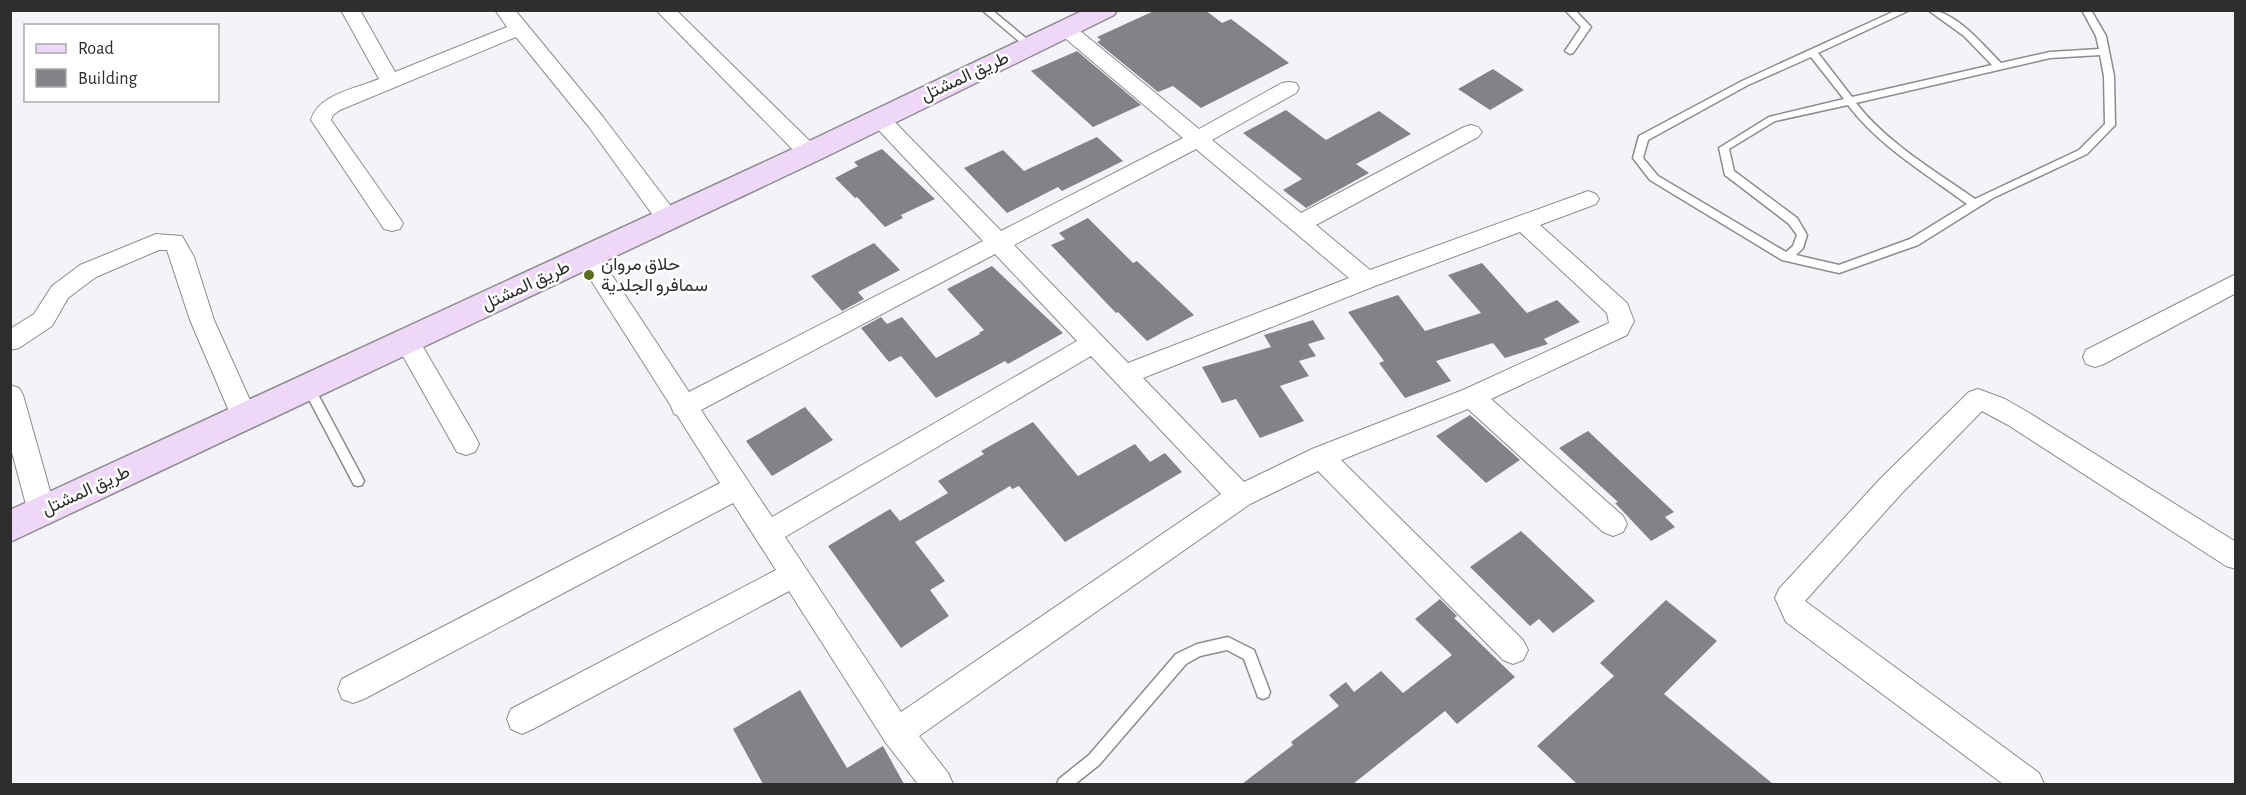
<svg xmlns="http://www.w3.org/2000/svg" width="2246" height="795" font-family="'Alegreya Sans',Vazirmatn,sans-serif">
  <rect width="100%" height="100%" fill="#f4f4f8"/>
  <g fill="#818386">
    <path d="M 1156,10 L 1205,10 L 1222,23 L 1231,19 L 1289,63 L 1201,108 L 1173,86 L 1158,92 L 1097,42 L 1101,40 L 1097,37 Z"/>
    <path d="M 1077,51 L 1141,105 L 1093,127 L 1031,71 Z"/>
    <path d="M 1493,69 L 1524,90 L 1490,110 L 1458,89 Z"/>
    <path d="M 1286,110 L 1326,140 L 1379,111 L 1411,134 L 1356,164 L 1369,173 L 1306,208 L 1283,190 L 1302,179 L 1243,133 Z"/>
    <path d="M 1097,137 L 1123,161 L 1062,191 L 1058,187 L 1007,213 L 964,168 L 1003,150 L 1024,171 Z"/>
    <path d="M 882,149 L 935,199 L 901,215 L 903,218 L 885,227 L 857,197 L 855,198 L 835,178 L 858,166 L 854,162 Z"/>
    <path d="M 1088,218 L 1133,263 L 1137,261 L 1194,315 L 1147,341 L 1118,312 L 1116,313 L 1051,245 L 1065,239 L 1059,233 Z"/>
    <path d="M 874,243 L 900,270 L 858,292 L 864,299 L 842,311 L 811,276 Z"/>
    <path d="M 1482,263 L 1527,313 L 1557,300 L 1580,322 L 1544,339 L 1548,344 L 1505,358 L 1493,343 L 1436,361 L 1451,381 L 1405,398 L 1379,363 L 1384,361 L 1348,312 L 1398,295 L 1425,331 L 1481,313 L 1448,275 Z"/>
    <path d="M 992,266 L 1063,333 L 1008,364 L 1005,361 L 936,398 L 901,356 L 889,362 L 861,328 L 881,317 L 887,324 L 902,317 L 936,358 L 980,334 L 979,333 L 984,330 L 947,289 Z"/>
    <path d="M 1313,320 L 1325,339 L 1308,344 L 1316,356 L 1299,361 L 1309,376 L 1280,386 L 1304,421 L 1260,438 L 1236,399 L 1222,403 L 1202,367 L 1271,347 L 1264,335 Z"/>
    <path d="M 805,407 L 833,440 L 772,476 L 746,441 Z"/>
    <path d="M 1470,415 L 1520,460 L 1486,483 L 1436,436 Z"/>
    <path d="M 1033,422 L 1078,476 L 1135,444 L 1150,462 L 1165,453 L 1182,472 L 1065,542 L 1019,486 L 1012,489 L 1010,486 L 915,542 L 945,581 L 930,590 L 949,616 L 901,648 L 828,546 L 890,509 L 900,521 L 948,493 L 938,481 L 984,454 L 981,451 Z"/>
    <path d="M 1588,431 L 1674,512 L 1665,517 L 1675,527 L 1651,541 L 1615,503 L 1618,502 L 1559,448 Z"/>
    <path d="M 1521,531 L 1595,601 L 1553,633 L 1539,619 L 1530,626 L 1470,567 Z"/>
    <path d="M 1440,599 L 1457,616 L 1454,618 L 1515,677 L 1457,724 L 1445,711 L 1353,784 L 1242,784 L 1293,745 L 1291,742 L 1339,706 L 1329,695 L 1346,682 L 1354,692 L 1381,671 L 1403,693 L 1452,655 L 1415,619 Z"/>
    <path d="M 1666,600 L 1717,641 L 1664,694 L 1773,784 L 1577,784 L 1537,746 L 1614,676 L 1600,663 Z"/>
    <path d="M 800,690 L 847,768 L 883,746 L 904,784 L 763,784 L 733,729 Z"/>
  </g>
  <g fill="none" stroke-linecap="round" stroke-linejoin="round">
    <defs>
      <g id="service">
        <path d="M 982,10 L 992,10 L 1033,44 L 1033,48 L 1027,48 Z"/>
        <path d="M 1565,10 L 1575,10 L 1591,27 L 1573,53 L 1570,54 L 1565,51 L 1581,27 Z"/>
        <path d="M 1897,10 L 1910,10 L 1818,53 L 1852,97 L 1992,65 L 1964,36 L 1928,10 C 1955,10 1983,45 2001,63 L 2050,52 L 2099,49 L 2096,36 L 2082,10 L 2091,10 L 2106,36 L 2114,76 L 2115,125 L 2087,154 L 1993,198 L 1918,245 L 1839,273 L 1782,260 L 1650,180 L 1633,158 L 1639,136 L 1742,81 ZM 2100,55 L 2104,76 L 2105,124 L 2079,150 L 1975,199 C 1934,170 1887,143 1856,103 L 2050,58 ZM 1811,57 L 1844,99 L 1769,117 L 1719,148 L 1725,175 L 1789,224 L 1797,235 L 1793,246 L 1786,252 L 1658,176 L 1643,158 L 1648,140 L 1748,85 ZM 1848,105 C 1879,146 1925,173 1967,204 L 1910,239 L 1839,265 L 1796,255 L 1803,248 L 1807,235 L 1797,218 L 1734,171 L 1729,149 L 1775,121 Z"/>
        <path d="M 309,383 L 313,385 L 362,477 L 364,481 L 362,485 L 358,486 L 354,485 L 303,388 L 305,385 Z"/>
        <path d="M 1228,637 L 1254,650 L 1270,692 L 1268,697 L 1263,699 L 1258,697 L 1244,659 L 1227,650 L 1200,656 L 1186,664 L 1099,765 L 1075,784 L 1057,784 L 1059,779 L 1089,755 L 1176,654 L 1197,644 Z"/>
      </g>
      <g id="minor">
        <path d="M 341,10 L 360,10 L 395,72 L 507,27 L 495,10 L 515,10 L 603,117 L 676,213 L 679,219 L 676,225 L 668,227 L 660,225 L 589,127 L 516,37 L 340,110 L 333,115 L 331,120 L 335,126 L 403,223 L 400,229 L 392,231 L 384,229 L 311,120 C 317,95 357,88 379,79 Z"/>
        <path d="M 656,10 L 676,10 L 817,148 L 820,153 L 817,158 L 809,160 L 801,158 Z"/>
        <path d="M 1066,23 L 1073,25 L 1199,129 L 1282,83 L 1289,82 L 1296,83 L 1299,88 L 1296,93 L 1212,140 L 1301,213 L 1464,127 L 1471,125 L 1478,127 L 1482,132 L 1478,137 L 1316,225 L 1370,270 L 1580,194 L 1588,191 L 1596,194 L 1599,199 L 1596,204 L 1540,225 L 1627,303 L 1634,321 L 1627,335 L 1491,399 L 1623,516 L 1627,524 L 1623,532 L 1613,536 L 1603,532 L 1468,409 L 1341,460 L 1523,640 L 1528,650 L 1523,660 L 1513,664 L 1503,660 L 1318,471 L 1250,504 L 919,736 L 948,773 L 953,784 L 918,784 L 886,743 L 789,591 L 533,729 L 522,734 L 511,729 L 507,719 L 511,709 L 776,570 L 733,503 L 364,699 L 353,703 L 342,699 L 338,689 L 342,679 L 720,483 L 677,415 L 674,414 L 671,406 L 580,263 L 576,257 L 580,251 L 588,249 L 596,251 L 689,392 L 983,241 L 872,123 L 869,118 L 872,113 L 879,111 L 886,113 L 1001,231 L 1183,138 L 1059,33 L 1056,29 L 1059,25 ZM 1196,149 L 1349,278 L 1128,363 L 1014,245 ZM 1520,232 L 1607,313 L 1609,323 L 1463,390 L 1312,449 L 1244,482 L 1143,378 L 1375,286 ZM 995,254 L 1077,341 L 772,517 L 701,410 ZM 1091,356 L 1221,494 L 901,712 L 785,537 Z"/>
        <path d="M 156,234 L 182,236 L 194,257 L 214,320 L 258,418 L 254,425 L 245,428 L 236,425 L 232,418 L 190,320 L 167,250 L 159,250 L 96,277 L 68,298 L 52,326 L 19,348 L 10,350 L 10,329 L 34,314 L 52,286 L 80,265 Z"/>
        <path d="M 2236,274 L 2236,293 L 2104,364 L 2095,367 L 2086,364 L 2083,357 L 2086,350 Z"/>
        <path d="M 407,333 L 416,335 L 475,436 L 479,444 L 475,452 L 466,455 L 457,452 L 395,342 L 398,335 Z"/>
        <path d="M 10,385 L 19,388 L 23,395 L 56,512 L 52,520 L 42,524 L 32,520 L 28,512 L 10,445 Z"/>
        <path d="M 1978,389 L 2005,399 L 2026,411 L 2236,542 L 2236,569 L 2226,566 L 2008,425 L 1982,411 L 1901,494 L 1805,601 L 2039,773 L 2044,784 L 2003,784 L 1786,622 L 1775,598 L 1779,589 L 1881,478 L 1969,392 Z"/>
      </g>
      <path id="secondary" d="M 1084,10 L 1117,10 L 1114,15 L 819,160 L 10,542 L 10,510 L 799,146 Z"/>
    </defs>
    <use href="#service" stroke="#8b8c8f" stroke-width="3"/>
    <use href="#minor" stroke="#8b8c8f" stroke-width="2"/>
    <use href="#secondary" stroke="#8b8c8f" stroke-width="3"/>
    <use href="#service" fill="#fff" fill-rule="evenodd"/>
    <use href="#minor" fill="#fff" fill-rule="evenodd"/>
    <use href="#secondary" fill="#efd7f8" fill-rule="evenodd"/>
  </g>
  <circle fill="#596d1c" stroke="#fff" stroke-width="2" cx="589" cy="275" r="6"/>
  <g text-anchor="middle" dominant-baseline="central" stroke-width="5" stroke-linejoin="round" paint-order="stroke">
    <g font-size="18" fill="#2e2e2f" stroke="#fff">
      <text transform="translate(965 77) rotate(-25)">طريق المشتل</text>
      <text transform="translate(526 286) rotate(-25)">طريق المشتل</text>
      <text transform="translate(86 491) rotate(-25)">طريق المشتل</text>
    </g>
    <g font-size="18" fill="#2e2e2f" stroke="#fff" text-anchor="start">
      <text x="601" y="265">حلاق مروان<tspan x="601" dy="21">سمافرو الجلدية</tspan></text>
    </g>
  </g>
  <rect width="2246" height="795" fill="none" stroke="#2e2e2f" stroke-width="24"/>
  <rect x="24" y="24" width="195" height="78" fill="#ffffff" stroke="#ababac" stroke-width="1.5"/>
  <rect x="36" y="44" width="30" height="9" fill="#efd7f8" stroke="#ababac" stroke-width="1.5"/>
  <text x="78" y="54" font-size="18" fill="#2e2e2f">Road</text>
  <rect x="36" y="69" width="30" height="18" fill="#818386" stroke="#ababac" stroke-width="1.5"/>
  <text x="78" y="84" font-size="18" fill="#2e2e2f">Building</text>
</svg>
